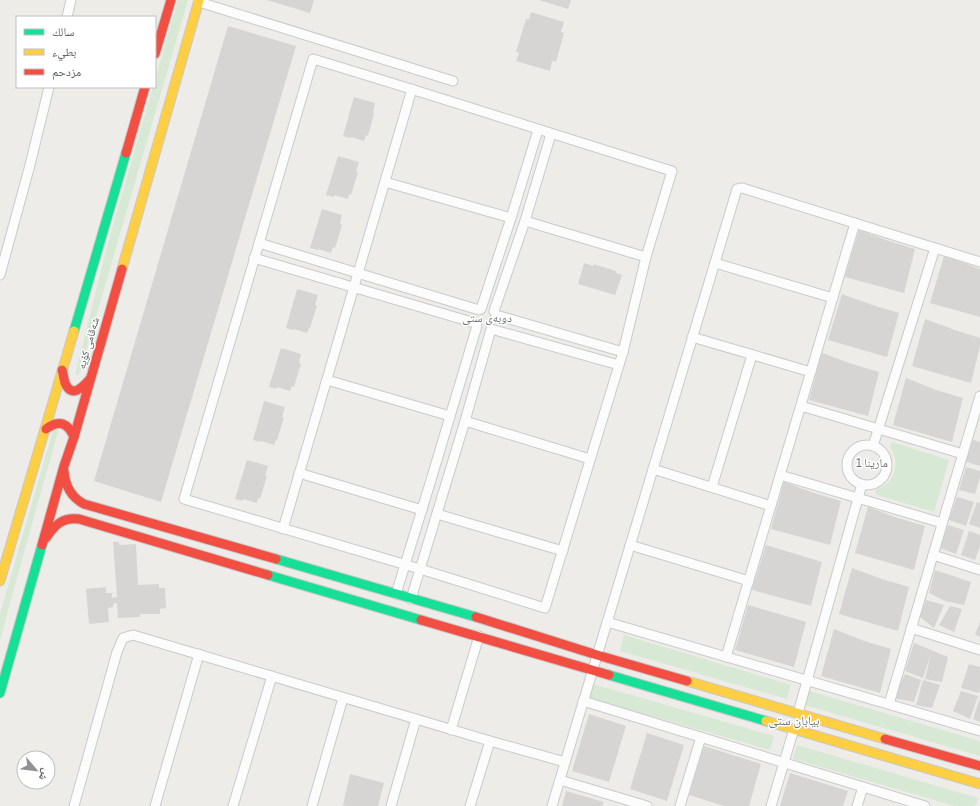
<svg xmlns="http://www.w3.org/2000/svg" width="980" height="806" font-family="'Archivo Narrow','Noto Naskh Arabic',sans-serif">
  <rect width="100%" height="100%" fill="#edece8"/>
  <g fill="#d7e8d4">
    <path d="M 178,0 L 188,0 L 79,375 L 75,375 L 109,239 L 153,87 L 155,87 L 155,80 Z"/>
    <path d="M 54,427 L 59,428 L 21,563 L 0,640 L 0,614 Z"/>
    <path d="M 892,442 L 949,460 L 934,512 L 877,495 L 875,492 C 877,488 881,488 885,485 C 894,479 898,465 894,455 C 893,452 891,449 890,446 Z"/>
    <path d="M 624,635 L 791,685 L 787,699 L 620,651 Z"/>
    <path d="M 593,684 L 774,736 L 770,750 L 589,698 Z"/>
    <path d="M 809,691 L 980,741 L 980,756 L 805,705 Z"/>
    <path d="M 797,745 L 978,798 L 975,806 L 955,806 L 793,759 Z"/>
  </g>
  <g fill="#d6d5d3">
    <path d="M 267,0 L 314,0 L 310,13 Z"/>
    <path d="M 539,0 L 571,0 L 568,9 Z"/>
    <path d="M 531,12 L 564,22 L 561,32 L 564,33 L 556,62 L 552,61 L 550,71 L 516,61 L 519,53 L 516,52 L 526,19 L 529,19 Z"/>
    <path d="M 228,26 L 296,46 L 161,502 L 94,481 Z"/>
    <path d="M 354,97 L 375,103 L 373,112 L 374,113 L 368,136 L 366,135 L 364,141 L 351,137 L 350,138 L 343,136 Z"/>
    <path d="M 338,156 L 359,162 L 356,171 L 358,172 L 351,195 L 349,194 L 348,199 L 334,195 L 334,197 L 326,195 Z"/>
    <path d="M 322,209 L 342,215 L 340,224 L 342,225 L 335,248 L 333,247 L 331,253 L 318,249 L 318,250 L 310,248 Z"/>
    <path d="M 859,230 L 889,241 L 915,249 L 904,293 L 845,277 Z"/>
    <path d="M 944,256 L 980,269 L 980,317 L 930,303 Z"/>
    <path d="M 584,263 L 593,266 L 593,264 L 616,271 L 616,273 L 622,275 L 615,295 L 578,284 Z"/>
    <path d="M 297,289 L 318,295 L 315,305 L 317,305 L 310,328 L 309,328 L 307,333 L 294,329 L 293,330 L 286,328 Z"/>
    <path d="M 842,294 L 872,305 L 899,313 L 887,357 L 828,340 Z"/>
    <path d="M 925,319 L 955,330 L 980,338 L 980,346 L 971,383 L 912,366 Z"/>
    <path d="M 281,348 L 301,354 L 299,363 L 301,364 L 294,387 L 292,386 L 290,391 L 277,387 L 277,389 L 269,387 Z"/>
    <path d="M 822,353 L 852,364 L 879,372 L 868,416 L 809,400 Z"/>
    <path d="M 906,378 L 936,390 L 963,398 L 952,442 L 893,425 Z"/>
    <path d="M 264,401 L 285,407 L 282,417 L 284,417 L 277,440 L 276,440 L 274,445 L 261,441 L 260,442 L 253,440 Z"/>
    <path d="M 973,440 L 980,442 L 980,466 L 966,462 Z"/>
    <path d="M 247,460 L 268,466 L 265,475 L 267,476 L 260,499 L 258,498 L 257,503 L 243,499 L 243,501 L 235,499 Z"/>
    <path d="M 966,467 L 980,471 L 980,477 L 975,494 L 959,490 Z"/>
    <path d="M 784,482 L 814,493 L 841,501 L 830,545 L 771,529 Z"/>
    <path d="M 957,497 L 974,502 L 966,526 L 949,520 Z"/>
    <path d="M 977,502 L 980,503 L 980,528 L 969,524 Z"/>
    <path d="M 868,507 L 898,518 L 925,526 L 914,570 L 855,553 Z"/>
    <path d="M 948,525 L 964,530 L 956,554 L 940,548 Z"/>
    <path d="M 969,531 L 980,535 L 980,546 L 975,560 L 961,555 Z"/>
    <path d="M 113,542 L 119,542 L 119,545 L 136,544 L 138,585 L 159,584 L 159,588 L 165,588 L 166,608 L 160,609 L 160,614 L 140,614 L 140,617 L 118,618 L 117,603 L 113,604 L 113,607 L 108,608 L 109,622 L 89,624 L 86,589 L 106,587 L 106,593 L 112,593 L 112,598 L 117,597 Z"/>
    <path d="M 766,545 L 822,562 L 811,606 L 752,590 Z"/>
    <path d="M 852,568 L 882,579 L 909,587 L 898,631 L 839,614 Z"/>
    <path d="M 935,570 L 971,582 L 964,605 L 945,601 L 929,593 Z"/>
    <path d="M 926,600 L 944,605 L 934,628 L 920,617 Z"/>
    <path d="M 748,605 L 806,622 L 794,667 L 735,650 Z"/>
    <path d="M 950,606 L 962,609 L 954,632 L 939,625 Z"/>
    <path d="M 980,622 L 980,637 L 975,634 Z"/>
    <path d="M 834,629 L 864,641 L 891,649 L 880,693 L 821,676 Z"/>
    <path d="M 914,643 L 948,657 L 942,682 L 925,679 L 931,654 L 923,678 L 905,671 Z"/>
    <path d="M 969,664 L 980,667 L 980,689 L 979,693 L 961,688 Z"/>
    <path d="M 905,674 L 921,680 L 914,702 L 894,698 Z"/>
    <path d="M 923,680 L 940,685 L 932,708 L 916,705 Z"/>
    <path d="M 961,691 L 978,696 L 970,719 L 953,711 Z"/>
    <path d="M 980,698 L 980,722 L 973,719 Z"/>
    <path d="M 589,714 L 626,726 L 609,782 L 572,771 Z"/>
    <path d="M 647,733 L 684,745 L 667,801 L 630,789 Z"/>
    <path d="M 704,746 L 761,764 L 749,806 L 724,806 L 689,795 Z"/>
    <path d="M 790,773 L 848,791 L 843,806 L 780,806 Z"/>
    <path d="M 350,774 L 384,783 L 378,806 L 346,806 L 343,805 Z"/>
    <path d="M 566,791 L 604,802 L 602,806 L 562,806 Z"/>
  </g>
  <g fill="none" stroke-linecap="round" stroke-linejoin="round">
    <defs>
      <g id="street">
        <path d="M 199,2 L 453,81"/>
        <path d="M 67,17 L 71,0"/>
        <path d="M 313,59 C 433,95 552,134 672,171 L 646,257 L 623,352 L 545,608 L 420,569 L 184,499 Z"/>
        <path d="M 385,182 L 511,218"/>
        <path d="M 525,221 L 646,257"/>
        <path d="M 259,243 L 479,310"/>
        <path d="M 254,258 L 475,323"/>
        <path d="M 715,263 L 833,298"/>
        <path d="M 0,275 L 30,165 L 49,87"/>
        <path d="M 481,309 L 511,218 L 538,130"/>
        <path d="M 494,311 L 525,221 L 551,134"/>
        <path d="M 496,315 L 623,352"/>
        <path d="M 692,337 L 811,372"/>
        <path d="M 327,380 L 450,416"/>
        <path d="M 801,406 L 963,454"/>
        <path d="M 465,421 L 590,459"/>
        <circle cx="867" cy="465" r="20"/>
        <path d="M 873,446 L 935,248"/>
        <path d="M 653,469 L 771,506"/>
        <path d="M 299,473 L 422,510"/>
        <path d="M 780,475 L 942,523"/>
        <path d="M 712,487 L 752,355"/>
        <path d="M 437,514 L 563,551"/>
        <path d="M 283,529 L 412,89"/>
        <path d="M 630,545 L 749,581"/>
        <path d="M 933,555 L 980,570"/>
        <path d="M 396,594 L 431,480 L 477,326"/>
        <path d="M 411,599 L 465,421 L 491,329 L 619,365"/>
        <path d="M 607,622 L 980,731"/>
        <path d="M 911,628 L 980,650"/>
        <path d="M 726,657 L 855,223"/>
        <path d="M 583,701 L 925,806"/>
        <path d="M 889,704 L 980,396"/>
        <path d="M 798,713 L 862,484"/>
        <path d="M 451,730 L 479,636"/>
        <path d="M 560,780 L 647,806"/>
        <path d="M 74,806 L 117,652 L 123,638 L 133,635 L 490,741 L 565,762"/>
        <path d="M 155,806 L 199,654"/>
        <path d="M 233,806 L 272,676"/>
        <path d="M 312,806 L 343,698"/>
        <path d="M 391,806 L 416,719"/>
        <path d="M 470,806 L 490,741"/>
        <path d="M 552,806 L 737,189 L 742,188 L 980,262"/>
        <path d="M 680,806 L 701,737"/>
        <path d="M 771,806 L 794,729"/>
        <path d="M 857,806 L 863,787"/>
      </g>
      <g id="fast">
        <path d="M 74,331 L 126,153"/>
        <path d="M 276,559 L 476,617"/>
        <path d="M 268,575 L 421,620"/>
        <path d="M 609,675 L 766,721"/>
        <path d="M 0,693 L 42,545"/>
      </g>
      <g id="slow">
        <path d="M 122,269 L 199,0"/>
        <path d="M 0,581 L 74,331"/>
        <path d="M 687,681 L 885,739"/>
        <path d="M 766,721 L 980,784"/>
      </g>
      <g id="jam">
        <path d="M 155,54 L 171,0"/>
        <path d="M 126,153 L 145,87"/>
        <path d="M 62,370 C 63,374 64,379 65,383 C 72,399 83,387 90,379"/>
        <path d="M 46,429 C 59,419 68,423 74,437"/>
        <path d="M 64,471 C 65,486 71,497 84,504 L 276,559"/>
        <path d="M 46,538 C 55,525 62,517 79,519 L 268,575"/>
        <path d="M 42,545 L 64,466 L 74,437 L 122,269"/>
        <path d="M 476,617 L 597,655 L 687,681"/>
        <path d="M 421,620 L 609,675"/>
        <path d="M 885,739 L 980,766"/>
      </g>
    </defs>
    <use href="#street" stroke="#c9caca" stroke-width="11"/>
    <use href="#fast" stroke="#c8c8c8" stroke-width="11"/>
    <use href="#slow" stroke="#c8c8c8" stroke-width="11"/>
    <use href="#jam" stroke="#c8c8c8" stroke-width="11"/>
    <use href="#street" stroke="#fcfcfc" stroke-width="9"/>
    <use href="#fast" stroke="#16e098" stroke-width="9"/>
    <use href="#slow" stroke="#ffcf43" stroke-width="9"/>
    <use href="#jam" stroke="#f24e42" stroke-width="9"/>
  </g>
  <g text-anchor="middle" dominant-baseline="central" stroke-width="3" stroke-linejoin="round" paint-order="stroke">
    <g font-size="11" fill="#5d6165" stroke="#fff">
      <text transform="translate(88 343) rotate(-74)">شەقامی کۆیە</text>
    </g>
    <g font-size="12" fill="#6e7377" stroke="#fff">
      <text x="487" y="318">دوبه‌ی ستی</text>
      <text x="872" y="463">مارینا 1</text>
    </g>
    <g font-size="13" fill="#6e7377" stroke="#fff">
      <text x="794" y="720">بیابان ستی</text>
    </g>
  </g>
  <rect x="16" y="16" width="140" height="72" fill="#ffffff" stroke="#bec0c1"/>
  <rect x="24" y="29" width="20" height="6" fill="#16e098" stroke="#bec0c1"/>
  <text x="52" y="36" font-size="12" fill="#5d6165">سالك</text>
  <rect x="24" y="49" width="20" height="6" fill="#ffcf43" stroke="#bec0c1"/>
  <text x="52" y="56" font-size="12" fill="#5d6165">بطيء</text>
  <rect x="24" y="69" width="20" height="6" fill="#f24e42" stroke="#bec0c1"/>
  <text x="52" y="76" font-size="12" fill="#5d6165">مزدحم</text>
  <g transform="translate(36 770) rotate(118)"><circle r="19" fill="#ffffff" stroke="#bec0c1"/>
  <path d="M0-3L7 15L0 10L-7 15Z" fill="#8f9293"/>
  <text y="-6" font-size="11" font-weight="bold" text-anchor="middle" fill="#5d6165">ش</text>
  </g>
</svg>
